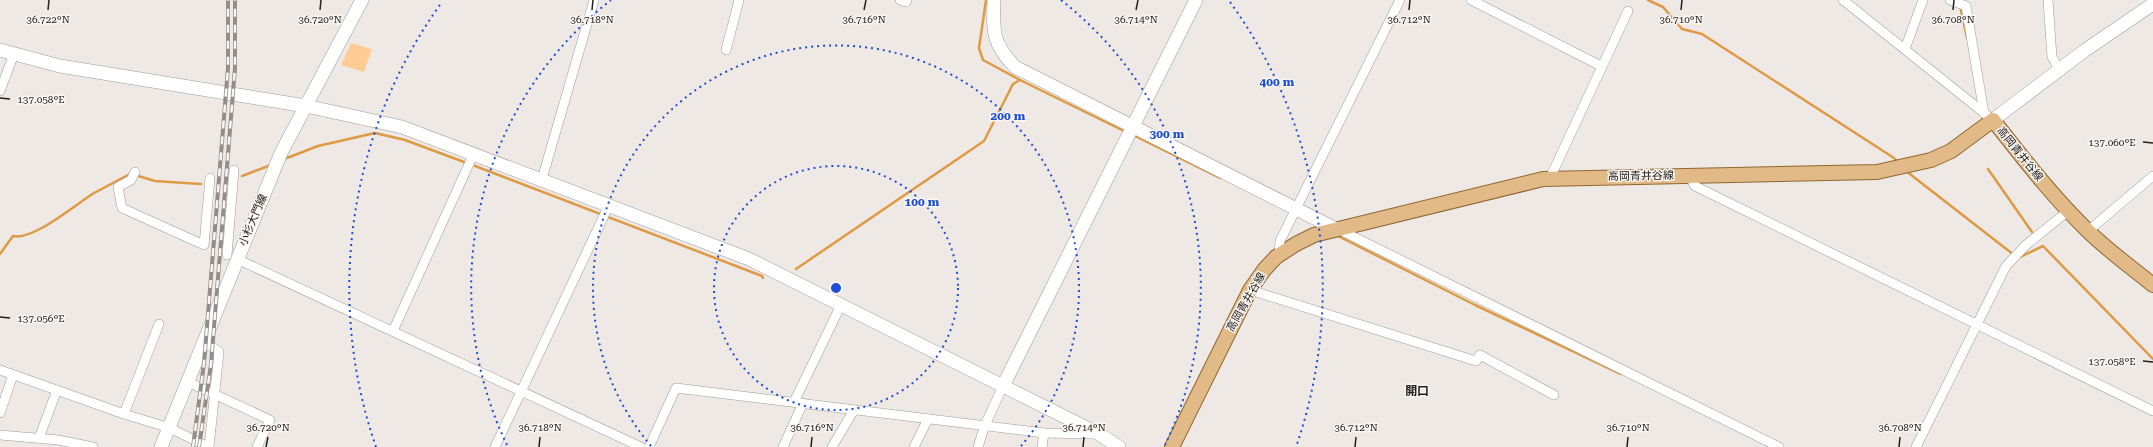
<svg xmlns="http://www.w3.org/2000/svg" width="2153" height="447" font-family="'Roboto Serif','Noto Sans JP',serif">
  <rect width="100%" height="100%" fill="#eee9e5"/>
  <path fill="#fecc94" d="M 351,43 L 372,49 L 364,72 L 341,65 Z"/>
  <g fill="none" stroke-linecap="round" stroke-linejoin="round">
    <g stroke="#de9a45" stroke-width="2.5">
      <path d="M 986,0 L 979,48 L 983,60 L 1020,80"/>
      <path d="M 1648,0 L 1663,7 L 1682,29 L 1702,34 L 1894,158 L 1898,163"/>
      <path d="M 1960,6 L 1967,38"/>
      <path d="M 1133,135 L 1220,178"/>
      <path d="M 287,158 L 318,146 L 375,133 L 405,140 L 464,162"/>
      <path d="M 475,166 L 762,276 L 763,278"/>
      <path d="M 1988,169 L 2032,232"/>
      <path d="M 1906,171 L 2014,255"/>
      <path d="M 135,175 L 155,181 L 201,184"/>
      <path d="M 242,176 L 271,165"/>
      <path d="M 1336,235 L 1475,305 L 1621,374"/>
      <path d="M 0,254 L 13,236 C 33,241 76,204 94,193 C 106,187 118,180 130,174"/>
      <path d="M 2020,257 L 2043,246 L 2153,359"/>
      <path d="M 796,269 L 984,141 L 1013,84 L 1020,80 L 1126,132"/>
    </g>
    <defs>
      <g id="street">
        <path d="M 900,0 L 906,2 L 907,0"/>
        <path d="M 1471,0 L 1601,66"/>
        <path d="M 1843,0 L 1993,120"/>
        <path d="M 1950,0 L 1966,6 L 1984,113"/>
        <path d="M 2048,0 L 2052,57 L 2060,70"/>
        <path d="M 1905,49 L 1923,0"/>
        <path d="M 726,50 L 739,0"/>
        <path d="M 0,91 L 14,54"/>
        <path d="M 135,172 L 131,180 L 118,187 L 122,208 L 204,245 L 210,178"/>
        <path d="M 1689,175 L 1695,186 L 2153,411"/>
        <path d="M 1550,178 L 1628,11"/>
        <path d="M 542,179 L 594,0"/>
        <path d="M 1338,229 L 1779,447"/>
        <path d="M 2088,231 L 2153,176"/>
        <path d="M 227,255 L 234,170"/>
        <path d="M 1279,256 L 1280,241 L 1400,0"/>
        <path d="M 237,259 L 641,447"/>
        <path d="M 1250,290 L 1476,361 L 1480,355 L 1554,395"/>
        <path d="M 393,331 L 474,153"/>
        <path d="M 204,341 L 219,352 L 209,447"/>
        <path d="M 0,370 L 124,414 L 170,428 L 208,447"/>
        <path d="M 188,382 L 270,420 L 257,447"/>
        <path d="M 794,402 L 841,305"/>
        <path d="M 0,413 L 13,375"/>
        <path d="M 124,414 L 159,324"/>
        <path d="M 0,435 L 58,440 L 93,447"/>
        <path d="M 39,438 L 57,390"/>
        <path d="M 495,447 L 609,205"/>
        <path d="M 649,447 L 676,388 L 1044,433 L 1095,434"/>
        <path d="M 783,447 L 803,403"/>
        <path d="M 832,447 L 854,410"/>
        <path d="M 914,447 L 928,419"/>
        <path d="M 978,447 L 985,425 L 1003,386"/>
        <path d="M 1042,447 L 1044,433"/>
        <path d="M 1916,447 L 2006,266 L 2026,245 L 2068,211"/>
      </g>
      <g id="secondary">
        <path d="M 994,0 C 993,32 992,43 1015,67 L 1336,229"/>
        <path d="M 0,50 L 60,66 L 306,106 L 402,127 L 749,259 L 1099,434 L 1119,447"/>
        <path d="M 1993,120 L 2084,51 L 2153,4"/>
        <path d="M 1003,386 L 1196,0"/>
        <path d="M 161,447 L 281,153 L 362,0"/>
      </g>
      <path id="primary" d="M 1172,447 L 1250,290 L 1264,270 L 1276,257 L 1296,244 L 1314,235 L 1543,179 L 1877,172 L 1931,160 L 1951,151 L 1993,120 C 2023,158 2052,196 2087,230 C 2107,250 2131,267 2153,285"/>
    </defs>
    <use href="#street" stroke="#a09c98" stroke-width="10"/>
    <use href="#secondary" stroke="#a09c98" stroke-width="14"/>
    <use href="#primary" stroke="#916730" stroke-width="16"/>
    <use href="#street" stroke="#fff" stroke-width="9"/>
    <use href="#secondary" stroke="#fff" stroke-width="13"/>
    <use href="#primary" stroke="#e1ba88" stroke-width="14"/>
    <defs>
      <g id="rail">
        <path d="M 193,447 L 204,363 L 228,68 L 228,0"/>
        <path d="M 199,447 L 211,364 L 235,68 L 235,0"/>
      </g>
    </defs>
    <use href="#rail" stroke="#908d8a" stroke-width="4"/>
    <use href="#rail" stroke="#fbf6f2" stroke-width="2.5" stroke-dasharray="8" stroke-linecap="butt"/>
  </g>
  <path fill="none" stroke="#22211f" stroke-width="1.5" d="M 48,10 L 49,0M 320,10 L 321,0M 592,10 L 593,0M 864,10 L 866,0M 1136,10 L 1138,0M 1409,10 L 1410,0M 1681,10 L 1682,0M 1953,10 L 1954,0M 0,98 L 10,99M 2143,142 L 2153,143M 0,317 L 10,318M 2143,361 L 2153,362M 266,447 L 268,437M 539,447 L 540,437M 811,447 L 812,437M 1083,447 L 1084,437M 1355,447 L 1356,437M 1627,447 L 1628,437M 1899,447 L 1900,437"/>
  <g fill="none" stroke="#1d4ed8" stroke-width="2" stroke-dasharray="2 4">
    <circle cx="836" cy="288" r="122"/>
    <path d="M651 446A243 243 0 1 1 1021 446"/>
    <path d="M507 445A365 365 0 0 1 611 0M1061 0A365 365 0 0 1 1165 445"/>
    <path d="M376 447A487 487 0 0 1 442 2M1230 2A487 487 0 0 1 1296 447"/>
  </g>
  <g text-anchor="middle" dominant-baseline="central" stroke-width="3" stroke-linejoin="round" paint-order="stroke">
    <g font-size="11" fill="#22211f" stroke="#fbf6f2">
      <text transform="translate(2020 154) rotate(51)">高岡青井谷線</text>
      <text transform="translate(1641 176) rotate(-1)">高岡青井谷線</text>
      <text transform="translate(253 220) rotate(-67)">小杉大門線</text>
      <text transform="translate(1246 302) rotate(-60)">高岡青井谷線</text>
    </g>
    <g font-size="12" font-weight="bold" fill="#22211f" stroke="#fbf6f2">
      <text x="1417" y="391">開口</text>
    </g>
  </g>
  <g font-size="10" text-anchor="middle" fill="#22211f" stroke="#fbf6f2" stroke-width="3" stroke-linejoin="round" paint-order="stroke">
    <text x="48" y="23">36.722°N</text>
    <text x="320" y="23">36.720°N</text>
    <text x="592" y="23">36.718°N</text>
    <text x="864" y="23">36.716°N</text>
    <text x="1136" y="23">36.714°N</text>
    <text x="1409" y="23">36.712°N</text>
    <text x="1681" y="23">36.710°N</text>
    <text x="1953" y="23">36.708°N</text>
    <text x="41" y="103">137.058°E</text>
    <text x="2112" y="146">137.060°E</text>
    <text x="41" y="322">137.056°E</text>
    <text x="2112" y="365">137.058°E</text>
    <text x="268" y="431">36.720°N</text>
    <text x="540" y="431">36.718°N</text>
    <text x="812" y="431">36.716°N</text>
    <text x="1084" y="431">36.714°N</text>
    <text x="1356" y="431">36.712°N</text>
    <text x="1628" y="431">36.710°N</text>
    <text x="1900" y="431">36.708°N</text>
  </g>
  <circle cx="836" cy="288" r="6" fill="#1d4ed8" stroke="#fbf6f2" stroke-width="2"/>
  <g font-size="12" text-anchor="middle" font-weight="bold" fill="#1d4ed8" stroke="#fbf6f2" stroke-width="3" stroke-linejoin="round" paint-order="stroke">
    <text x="1277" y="86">400 m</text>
    <text x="1008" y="120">200 m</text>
    <text x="1167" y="138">300 m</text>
    <text x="922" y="206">100 m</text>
  </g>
</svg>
